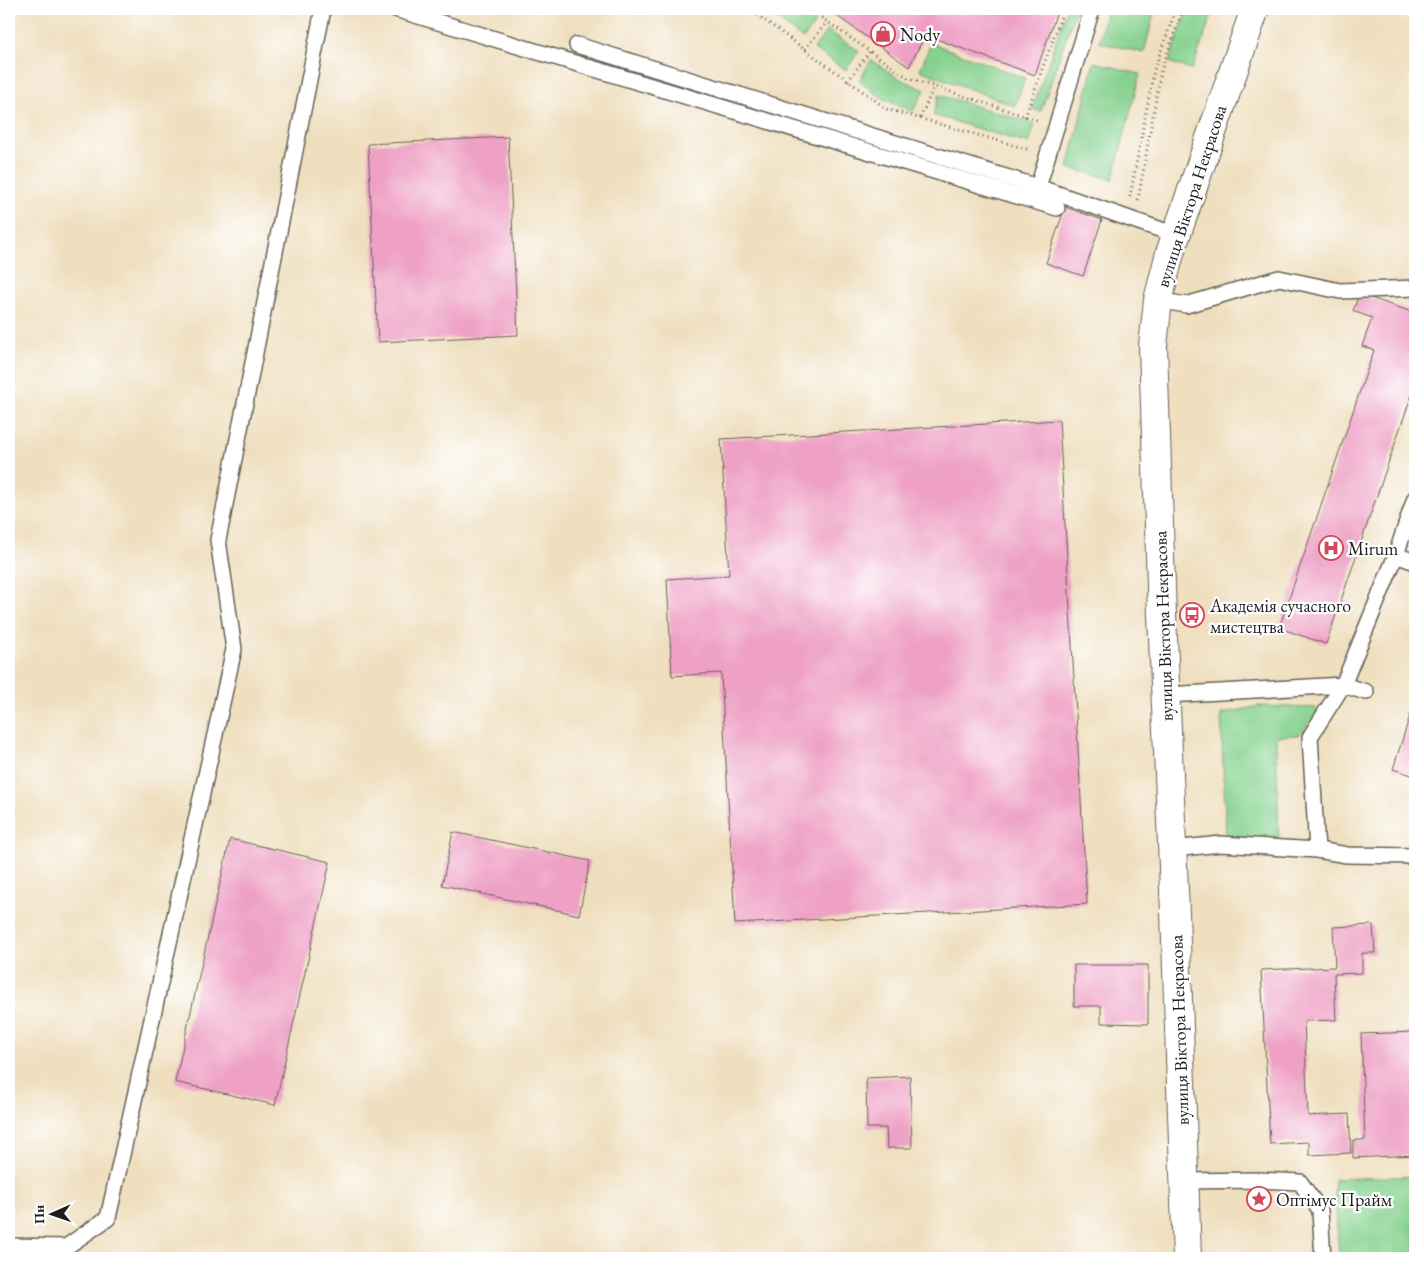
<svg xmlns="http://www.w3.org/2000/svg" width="1424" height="1267" font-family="'EB Garamond',serif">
  <rect width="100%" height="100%" fill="#fff"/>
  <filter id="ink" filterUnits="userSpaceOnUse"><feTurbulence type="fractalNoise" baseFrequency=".02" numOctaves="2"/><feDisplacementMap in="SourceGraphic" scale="10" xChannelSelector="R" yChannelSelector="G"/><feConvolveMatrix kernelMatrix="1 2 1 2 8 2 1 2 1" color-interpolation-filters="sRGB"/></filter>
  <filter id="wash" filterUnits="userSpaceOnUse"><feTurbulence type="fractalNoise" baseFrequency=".0096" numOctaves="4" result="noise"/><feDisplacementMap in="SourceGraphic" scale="20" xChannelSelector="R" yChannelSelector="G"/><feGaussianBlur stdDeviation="1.12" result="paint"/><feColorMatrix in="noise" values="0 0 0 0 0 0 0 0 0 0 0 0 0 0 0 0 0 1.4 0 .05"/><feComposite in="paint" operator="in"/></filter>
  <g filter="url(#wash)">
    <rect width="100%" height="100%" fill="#efdfbf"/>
    <g fill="#86d18e" stroke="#517655">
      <path d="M 764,9 L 796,9 L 815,23 L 803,39 Z"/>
      <path d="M 1067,9 L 1076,9 L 1041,111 L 1032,109 Z"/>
      <path d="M 1107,9 L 1155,9 L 1144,53 L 1099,42 Z"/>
      <path d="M 1188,9 L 1214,9 L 1192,70 L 1169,62 Z"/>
      <path d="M 827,30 L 859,51 L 846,70 L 814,49 Z"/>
      <path d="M 931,43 L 1025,78 L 1015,106 L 920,70 Z"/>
      <path d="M 871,60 L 898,78 L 925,90 L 913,111 L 885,100 L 859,81 Z"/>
      <path d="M 1094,62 L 1140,74 L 1113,179 L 1068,168 Z"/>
      <path d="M 939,95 L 1035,124 L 1029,144 L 933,115 Z"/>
      <path d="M 1259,706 L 1316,708 L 1316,716 L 1298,735 L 1276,736 L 1279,844 L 1226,838 L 1221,714 Z"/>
      <path d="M 1415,1176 L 1415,1258 L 1339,1258 L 1334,1179 Z"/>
    </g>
    <g id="blocks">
      <g fill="#eea1c5">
        <path d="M 827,9 L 1058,9 L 1035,75 L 925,35 L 909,67 Z"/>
        <path d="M 508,137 L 518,335 L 378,342 L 368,144 Z"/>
        <path d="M 1065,207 L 1102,220 L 1083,276 L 1046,263 Z"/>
        <path d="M 1359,294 L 1415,313 L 1415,385 L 1326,644 L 1279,628 L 1374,350 L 1362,346 L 1372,318 L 1353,311 Z"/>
        <path d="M 1059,420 L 1087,904 L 735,924 L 721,673 L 672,676 L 667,579 L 729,575 L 721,439 Z"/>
        <path d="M 1415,700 L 1415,776 L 1393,769 Z"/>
        <path d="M 453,832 L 590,861 L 579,915 L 442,885 Z"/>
        <path d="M 230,839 L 330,862 L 275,1105 L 175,1082 Z"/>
        <path d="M 1373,925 L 1375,953 L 1362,953 L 1362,973 L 1334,974 L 1336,1020 L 1304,1021 L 1308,1116 L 1349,1114 L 1351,1153 L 1309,1155 L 1309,1142 L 1270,1144 L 1261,970 L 1335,967 L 1333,927 Z"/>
        <path d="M 1074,965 L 1148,965 L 1148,1024 L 1101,1023 L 1101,1006 L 1074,1006 Z"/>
        <path d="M 1415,1032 L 1415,1155 L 1353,1158 L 1353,1140 L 1365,1140 L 1361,1034 Z"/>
        <path d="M 910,1076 L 912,1148 L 887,1148 L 886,1128 L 867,1128 L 866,1078 Z"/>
      </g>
    </g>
  </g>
  <g filter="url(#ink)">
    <use href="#blocks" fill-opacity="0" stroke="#666055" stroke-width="1"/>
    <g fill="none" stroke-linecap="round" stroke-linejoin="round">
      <defs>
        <g id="service">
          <path d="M 395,9 L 1057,208"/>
          <path d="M 577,45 L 1038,187 L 1176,235"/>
          <path d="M 1038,187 L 1092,9"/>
          <path d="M 1158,300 L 1186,305 L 1279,278 L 1340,291 L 1415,288"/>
          <path d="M 1396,555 L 1415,562"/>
          <path d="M 1166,695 L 1343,685 L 1396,555 L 1415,498"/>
          <path d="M 1173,849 L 1221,844 L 1317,850 L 1347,855 L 1415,856"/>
          <path d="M 1317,850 L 1310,737 L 1343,685 L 1366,692"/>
          <path d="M 1185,1181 L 1259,1180 L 1300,1182 L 1320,1210 L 1323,1258"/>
          <path d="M 9,1246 L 66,1247 L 108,1218 L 234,649 L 218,540 L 323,9"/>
        </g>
        <path id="secondary" d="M 1187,1258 L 1175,912 L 1162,615 L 1153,346 L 1158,300 L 1170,253 L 1255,9"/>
      </defs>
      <use href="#service" stroke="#666055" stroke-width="18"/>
      <use href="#secondary" stroke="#666055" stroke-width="30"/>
      <g stroke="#666055" stroke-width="3" stroke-dasharray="1 4" stroke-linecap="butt">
        <path d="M 749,9 L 887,109 L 1027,149"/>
        <path d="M 809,9 L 908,78 L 1037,120"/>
        <path d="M 805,49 L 827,22"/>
        <path d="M 848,81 L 869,52"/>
        <path d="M 1025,117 L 1064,9"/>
        <path d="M 920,118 L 934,87"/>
        <path d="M 1130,197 L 1154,70 L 1176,9"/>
        <path d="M 1138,200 L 1161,71 L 1183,9"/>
      </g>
      <use href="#service" stroke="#fff" stroke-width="15"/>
      <use href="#secondary" stroke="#fff" stroke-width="28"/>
    </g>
  </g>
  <defs>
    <symbol id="shop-ring" viewBox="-11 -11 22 22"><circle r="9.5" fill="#fff" stroke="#d1495b" stroke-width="1.5"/><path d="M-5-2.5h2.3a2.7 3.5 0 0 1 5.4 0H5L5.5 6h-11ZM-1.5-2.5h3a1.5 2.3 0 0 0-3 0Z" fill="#d1495b"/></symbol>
    <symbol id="hospital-ring" viewBox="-11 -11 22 22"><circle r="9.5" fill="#fff" stroke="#d1495b" stroke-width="1.5"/><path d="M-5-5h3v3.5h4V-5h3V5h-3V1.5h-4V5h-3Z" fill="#d1495b"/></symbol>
    <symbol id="bus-ring" viewBox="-11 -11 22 22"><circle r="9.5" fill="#fff" stroke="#d1495b" stroke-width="1.5"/><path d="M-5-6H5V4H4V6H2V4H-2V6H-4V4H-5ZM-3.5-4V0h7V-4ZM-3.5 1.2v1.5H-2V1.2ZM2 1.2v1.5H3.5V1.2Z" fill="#d1495b"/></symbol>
    <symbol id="sight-ring" viewBox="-11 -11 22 22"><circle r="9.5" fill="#fff" stroke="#d1495b" stroke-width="1.5"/><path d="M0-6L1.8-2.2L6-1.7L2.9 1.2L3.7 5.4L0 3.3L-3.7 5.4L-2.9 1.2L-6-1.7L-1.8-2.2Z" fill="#d1495b"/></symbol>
  </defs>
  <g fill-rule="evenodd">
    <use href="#shop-ring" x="869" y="20" width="28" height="28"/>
    <use href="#hospital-ring" x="1317" y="534" width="28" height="28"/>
    <use href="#bus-ring" x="1178" y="601" width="28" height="28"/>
    <use href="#sight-ring" x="1245" y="1185" width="28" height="28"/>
  </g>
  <g text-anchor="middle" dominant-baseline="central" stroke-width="4.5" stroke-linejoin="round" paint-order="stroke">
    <g font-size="18" fill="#1c1c1c" stroke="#fff" text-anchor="start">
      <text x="900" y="34">Nody</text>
      <text x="1348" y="548">Mirum</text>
      <text x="1210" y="605">Академія сучасного<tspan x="1210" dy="21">мистецтва</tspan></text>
      <text x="1276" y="1199">Оптімус Прайм</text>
    </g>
    <g font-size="18" fill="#1c1c1c" stroke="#fff">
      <text transform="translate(1191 196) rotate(-72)">вулиця Віктора Некрасова</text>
      <text transform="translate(1163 626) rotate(-92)">вулиця Віктора Некрасова</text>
      <text transform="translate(1179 1030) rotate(-92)">вулиця Віктора Некрасова</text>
    </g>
  </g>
  <rect width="1424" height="1267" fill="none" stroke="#fff" stroke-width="30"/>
  <g transform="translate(52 1214) rotate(268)" stroke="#ffffff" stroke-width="4" paint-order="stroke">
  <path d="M0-4L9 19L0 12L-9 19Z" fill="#1c1c1c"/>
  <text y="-8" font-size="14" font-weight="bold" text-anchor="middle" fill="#1c1c1c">Пн</text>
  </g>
</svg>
